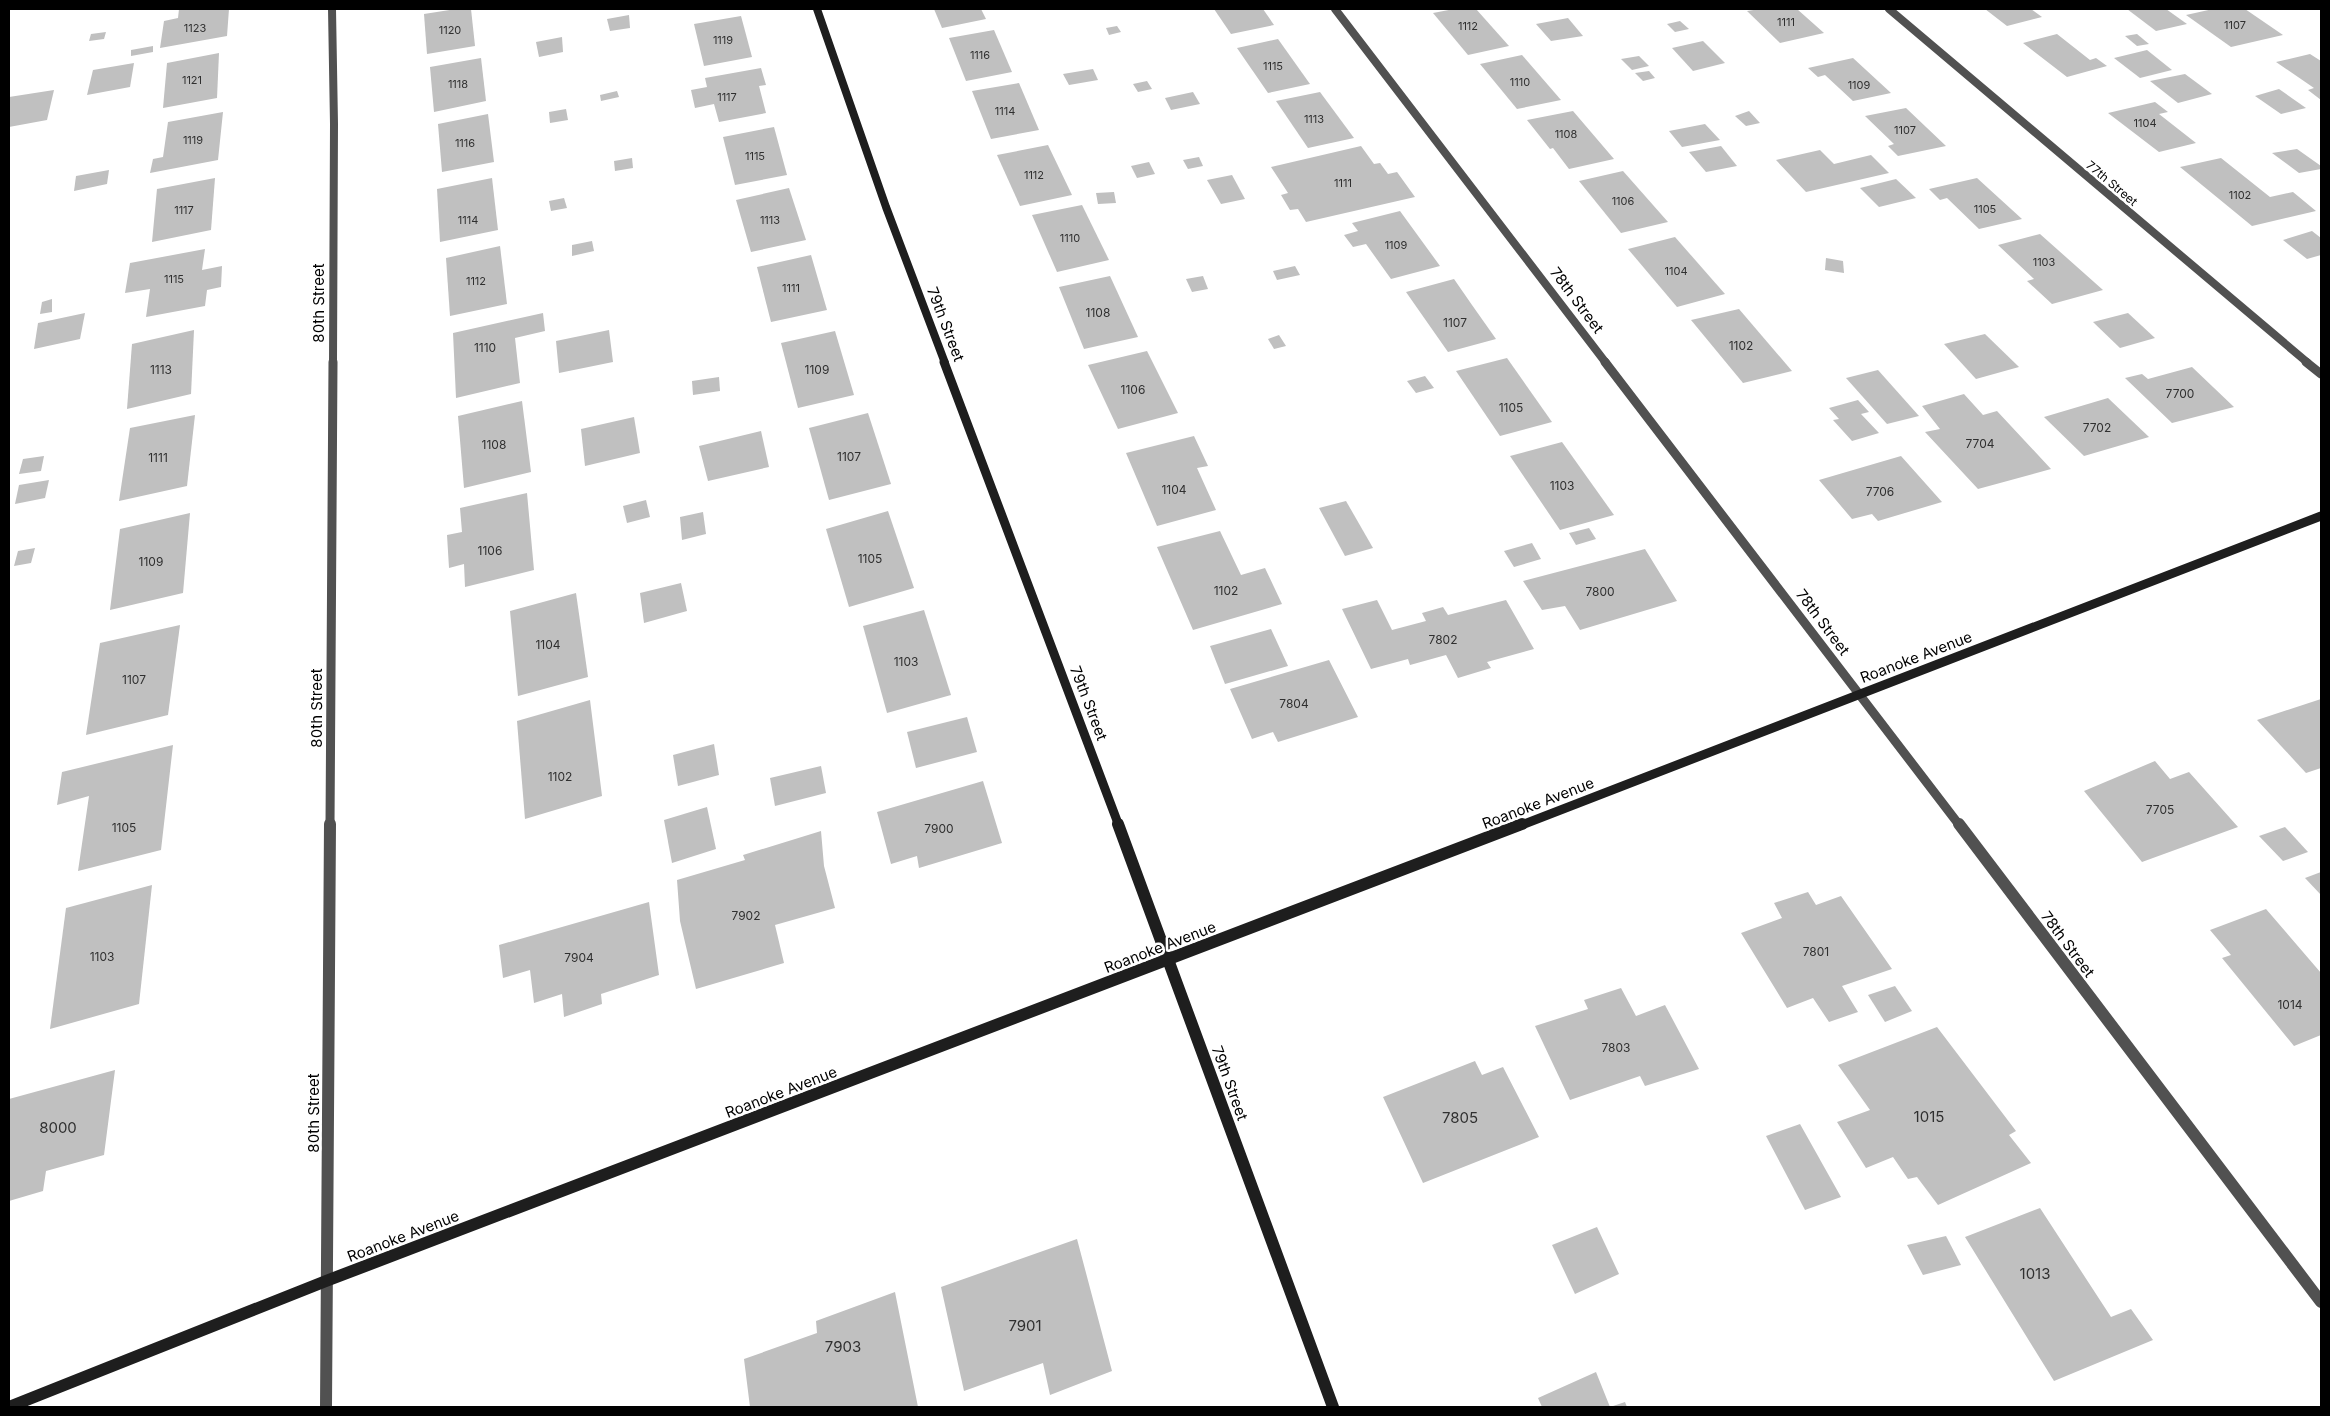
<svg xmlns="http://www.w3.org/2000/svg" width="2330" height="1416" font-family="Inter,sans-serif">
  <rect width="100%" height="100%" fill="#fff"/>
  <g fill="#c0c0c0">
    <path d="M 179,9 L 229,9 L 227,36 L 160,48 L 164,21 L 178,18 Z"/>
    <path d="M 456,9 L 471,9 L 475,46 L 427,54 L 424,14 Z"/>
    <path d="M 934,9 L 981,9 L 986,19 L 942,28 Z"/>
    <path d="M 1214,9 L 1263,9 L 1274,25 L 1231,34 Z"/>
    <path d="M 1454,9 L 1476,9 L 1509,46 L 1468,55 L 1433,13 Z"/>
    <path d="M 1760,9 L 1797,9 L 1824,33 L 1780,43 L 1747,11 Z"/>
    <path d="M 1985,9 L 2031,9 L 2042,17 L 2007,26 Z"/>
    <path d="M 2127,9 L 2166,9 L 2187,24 L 2156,31 Z"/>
    <path d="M 2213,9 L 2245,9 L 2283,35 L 2231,47 L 2186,15 Z"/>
    <path d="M 629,15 L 630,28 L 610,31 L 607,19 Z"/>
    <path d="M 741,16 L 752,57 L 704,66 L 694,24 Z"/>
    <path d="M 1568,18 L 1583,36 L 1551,41 L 1536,24 Z"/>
    <path d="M 1680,21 L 1689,29 L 1675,32 L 1667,24 Z"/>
    <path d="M 1117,26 L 1121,32 L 1109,35 L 1106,28 Z"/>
    <path d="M 994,30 L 1012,72 L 966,81 L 949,38 Z"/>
    <path d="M 106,32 L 104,39 L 89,41 L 91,34 Z"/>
    <path d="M 2057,34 L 2090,60 L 2096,58 L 2107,66 L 2067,77 L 2023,43 Z"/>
    <path d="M 2137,34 L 2149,44 L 2137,46 L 2125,36 Z"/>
    <path d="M 562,37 L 563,52 L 539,57 L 536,42 Z"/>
    <path d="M 1278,39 L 1310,84 L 1268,93 L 1237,48 Z"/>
    <path d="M 1703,41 L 1725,63 L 1693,71 L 1672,48 Z"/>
    <path d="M 153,46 L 153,52 L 131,56 L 131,50 Z"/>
    <path d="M 2147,50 L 2172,70 L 2140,78 L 2114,58 Z"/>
    <path d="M 219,53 L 217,98 L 163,108 L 167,63 Z"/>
    <path d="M 2310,54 L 2321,61 L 2321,100 L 2308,90 L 2314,88 L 2276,62 Z"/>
    <path d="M 1522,55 L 1561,100 L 1517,109 L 1480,64 Z"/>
    <path d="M 1639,56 L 1649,66 L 1632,70 L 1621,59 Z"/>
    <path d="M 481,58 L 486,101 L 434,112 L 430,67 Z"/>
    <path d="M 1853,58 L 1891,93 L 1853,101 L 1825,75 L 1818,77 L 1808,68 Z"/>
    <path d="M 134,63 L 130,87 L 87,95 L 93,70 Z"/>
    <path d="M 761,68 L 766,85 L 759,86 L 766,113 L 719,122 L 714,104 L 695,108 L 691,90 L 707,87 L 705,78 Z"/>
    <path d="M 1093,69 L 1098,80 L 1069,85 L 1063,74 Z"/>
    <path d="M 1649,71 L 1655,78 L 1643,81 L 1635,73 Z"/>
    <path d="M 2185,74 L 2212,94 L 2178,103 L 2150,81 Z"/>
    <path d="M 1147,81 L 1152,89 L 1138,92 L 1133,84 Z"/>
    <path d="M 1019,83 L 1039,130 L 991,139 L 972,91 Z"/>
    <path d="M 2279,89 L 2306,108 L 2281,114 L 2255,96 Z"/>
    <path d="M 54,90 L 47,120 L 9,127 L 9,97 Z"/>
    <path d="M 617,91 L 619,97 L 601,101 L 600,95 Z"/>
    <path d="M 1193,92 L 1200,104 L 1171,110 L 1165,98 Z"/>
    <path d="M 1320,92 L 1354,138 L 1308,148 L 1276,101 Z"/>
    <path d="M 2155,102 L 2168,112 L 2159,114 L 2196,143 L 2159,152 L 2108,113 Z"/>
    <path d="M 1906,108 L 1946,146 L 1898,156 L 1888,146 L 1894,144 L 1865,116 Z"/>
    <path d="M 566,109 L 568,120 L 550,123 L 549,112 Z"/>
    <path d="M 1573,111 L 1614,159 L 1569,169 L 1553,148 L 1550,149 L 1527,120 Z"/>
    <path d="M 1749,111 L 1760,123 L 1746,126 L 1735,116 Z"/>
    <path d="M 223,112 L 218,160 L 150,173 L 153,159 L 163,157 L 168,122 Z"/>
    <path d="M 488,114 L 494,162 L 442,172 L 438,124 Z"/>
    <path d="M 1705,124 L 1720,140 L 1682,147 L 1669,131 Z"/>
    <path d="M 774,127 L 787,175 L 735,185 L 723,137 Z"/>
    <path d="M 1048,145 L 1072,195 L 1020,206 L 997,155 Z"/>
    <path d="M 1361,146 L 1374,164 L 1380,163 L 1388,174 L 1397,172 L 1415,197 L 1306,222 L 1298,209 L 1290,210 L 1281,195 L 1288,193 L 1271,167 Z"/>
    <path d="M 1721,146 L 1737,166 L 1706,172 L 1689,152 Z"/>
    <path d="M 2297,149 L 2321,166 L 2321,169 L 2299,173 L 2272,153 Z"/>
    <path d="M 1820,150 L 1834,164 L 1871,155 L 1889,173 L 1806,192 L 1776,160 Z"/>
    <path d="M 1199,157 L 1203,166 L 1188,169 L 1183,160 Z"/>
    <path d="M 632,158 L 633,168 L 615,171 L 614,161 Z"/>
    <path d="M 2221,158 L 2270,197 L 2293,192 L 2316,211 L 2252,226 L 2180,167 Z"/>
    <path d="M 1149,162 L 1155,174 L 1137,178 L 1131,166 Z"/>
    <path d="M 109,170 L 107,184 L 74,191 L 76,176 Z"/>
    <path d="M 1623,171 L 1668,222 L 1621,233 L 1579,181 Z"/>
    <path d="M 1232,175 L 1245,199 L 1221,204 L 1207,180 Z"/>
    <path d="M 215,178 L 211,230 L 152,242 L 157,189 Z"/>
    <path d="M 492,178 L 498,230 L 440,242 L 437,189 Z"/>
    <path d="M 1977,178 L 2022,219 L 1979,229 L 1947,198 L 1940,200 L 1929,189 Z"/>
    <path d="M 1896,179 L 1916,198 L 1879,207 L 1860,188 Z"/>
    <path d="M 789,188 L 806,240 L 751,252 L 736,200 Z"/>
    <path d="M 1114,192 L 1116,203 L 1098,204 L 1096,193 Z"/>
    <path d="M 564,198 L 567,208 L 551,211 L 549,201 Z"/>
    <path d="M 1082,205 L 1109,260 L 1057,272 L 1032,215 Z"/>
    <path d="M 1400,211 L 1440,266 L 1391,279 L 1366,244 L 1353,247 L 1344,235 L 1358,231 L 1352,223 Z"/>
    <path d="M 2312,231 L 2321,238 L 2321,255 L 2307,259 L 2283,240 Z"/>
    <path d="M 2040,234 L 2103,290 L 2052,304 L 2027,281 L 2034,279 L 1998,245 Z"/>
    <path d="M 1675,237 L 1725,294 L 1677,307 L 1628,249 Z"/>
    <path d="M 592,241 L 594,251 L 572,256 L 572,245 Z"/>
    <path d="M 500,246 L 507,304 L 450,316 L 446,258 Z"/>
    <path d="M 205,249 L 202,270 L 222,266 L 221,287 L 207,290 L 205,306 L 146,317 L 150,289 L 125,293 L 130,263 Z"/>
    <path d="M 811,255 L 827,310 L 771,322 L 757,267 Z"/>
    <path d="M 1826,258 L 1843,261 L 1844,273 L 1825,270 Z"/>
    <path d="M 1295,266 L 1300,275 L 1277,280 L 1273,271 Z"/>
    <path d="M 1110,276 L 1138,337 L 1084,349 L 1059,287 Z"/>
    <path d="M 1203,276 L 1208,289 L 1192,292 L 1186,279 Z"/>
    <path d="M 1454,279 L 1472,305 L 1496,339 L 1448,352 L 1406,292 Z"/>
    <path d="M 52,299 L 52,312 L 40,314 L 42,302 Z"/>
    <path d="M 1739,309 L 1792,371 L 1743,383 L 1691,320 Z"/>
    <path d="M 85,313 L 80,339 L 34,349 L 38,323 Z"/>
    <path d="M 543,313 L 545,331 L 515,338 L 520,383 L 456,398 L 453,333 Z"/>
    <path d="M 2128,313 L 2155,338 L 2120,348 L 2093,322 Z"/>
    <path d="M 194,330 L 191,394 L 127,409 L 132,344 Z"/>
    <path d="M 609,330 L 613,362 L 559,373 L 556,341 Z"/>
    <path d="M 835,331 L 854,395 L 798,408 L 781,343 Z"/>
    <path d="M 1985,334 L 2019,367 L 1976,379 L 1944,344 Z"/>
    <path d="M 1279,335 L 1286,346 L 1274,349 L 1268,339 Z"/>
    <path d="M 1147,351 L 1178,413 L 1118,429 L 1088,365 Z"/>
    <path d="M 1507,358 L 1552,422 L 1500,436 L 1456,371 Z"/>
    <path d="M 2192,367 L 2234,407 L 2172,423 L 2125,378 L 2142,374 L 2148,379 Z"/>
    <path d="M 1878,370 L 1919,416 L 1887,424 L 1846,378 Z"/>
    <path d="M 1425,376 L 1434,388 L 1416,393 L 1407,381 Z"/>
    <path d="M 719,377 L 720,391 L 693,395 L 692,381 Z"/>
    <path d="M 1964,394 L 1983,415 L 1997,411 L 2051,469 L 1978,489 L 1925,432 L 1940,429 L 1922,406 Z"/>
    <path d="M 2108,398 L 2149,437 L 2084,456 L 2044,417 Z"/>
    <path d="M 1858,400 L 1869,412 L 1861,414 L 1879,433 L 1852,441 L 1833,420 L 1839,419 L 1829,408 Z"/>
    <path d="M 522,401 L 531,472 L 464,488 L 458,416 Z"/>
    <path d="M 868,413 L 891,484 L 829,500 L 809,428 Z"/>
    <path d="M 195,415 L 187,486 L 119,501 L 130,428 Z"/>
    <path d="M 634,417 L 640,453 L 585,466 L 581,429 Z"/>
    <path d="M 761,431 L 769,467 L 708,481 L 699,446 Z"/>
    <path d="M 1194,436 L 1208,466 L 1197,468 L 1216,510 L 1157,526 L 1126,453 Z"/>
    <path d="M 1562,442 L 1614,515 L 1560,530 L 1510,456 Z"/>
    <path d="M 44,456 L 41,471 L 19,474 L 23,459 Z"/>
    <path d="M 1901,456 L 1942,502 L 1878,521 L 1872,514 L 1852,519 L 1819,480 Z"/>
    <path d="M 49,480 L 45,498 L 15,504 L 19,485 Z"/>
    <path d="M 527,493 L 534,570 L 465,587 L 464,564 L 449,568 L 447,535 L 462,532 L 460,508 Z"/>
    <path d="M 646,500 L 650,517 L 627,523 L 623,506 Z"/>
    <path d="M 1346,501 L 1373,548 L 1345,556 L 1319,508 Z"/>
    <path d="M 888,511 L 914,588 L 849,607 L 826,529 Z"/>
    <path d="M 703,512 L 706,534 L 682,540 L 680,517 Z"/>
    <path d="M 190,513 L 183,593 L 110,610 L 120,529 Z"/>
    <path d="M 1589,528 L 1596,539 L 1576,545 L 1569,533 Z"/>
    <path d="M 1220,531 L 1241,575 L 1265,568 L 1282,604 L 1193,630 L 1157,547 Z"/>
    <path d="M 1532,543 L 1541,559 L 1514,567 L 1504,551 Z"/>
    <path d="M 35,548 L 31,563 L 14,566 L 18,551 Z"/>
    <path d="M 1645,549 L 1677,601 L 1580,630 L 1565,606 L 1542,610 L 1523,581 Z"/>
    <path d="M 681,583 L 687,611 L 644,623 L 640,593 Z"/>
    <path d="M 576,593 L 588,677 L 518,696 L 510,611 Z"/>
    <path d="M 1377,600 L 1392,630 L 1426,621 L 1422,613 L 1443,607 L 1448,615 L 1506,600 L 1534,649 L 1487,662 L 1491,668 L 1458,678 L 1446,655 L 1410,665 L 1408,659 L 1371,669 L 1342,609 Z"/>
    <path d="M 924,610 L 951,695 L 887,713 L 863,626 Z"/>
    <path d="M 180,625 L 168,715 L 86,735 L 100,643 Z"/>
    <path d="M 1271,629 L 1288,666 L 1225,684 L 1210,646 Z"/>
    <path d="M 1329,660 L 1358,717 L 1278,742 L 1273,732 L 1252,739 L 1230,689 Z"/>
    <path d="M 2321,699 L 2321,768 L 2306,773 L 2257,720 Z"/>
    <path d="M 590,700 L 602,796 L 525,819 L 517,721 Z"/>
    <path d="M 967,717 L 977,752 L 916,768 L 907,732 Z"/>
    <path d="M 714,744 L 719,775 L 678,786 L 673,755 Z"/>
    <path d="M 173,745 L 161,850 L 78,871 L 89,796 L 57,805 L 62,772 Z"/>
    <path d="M 2155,761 L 2170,779 L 2189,772 L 2238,827 L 2142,862 L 2084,791 Z"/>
    <path d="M 821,766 L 826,793 L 775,806 L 770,778 Z"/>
    <path d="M 983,781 L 1002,843 L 919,868 L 917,856 L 891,864 L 877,812 Z"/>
    <path d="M 707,807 L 716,849 L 672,863 L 664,820 Z"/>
    <path d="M 2285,827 L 2308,852 L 2283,861 L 2259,836 Z"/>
    <path d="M 821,831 L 824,866 L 835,908 L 775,925 L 784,963 L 696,989 L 680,921 L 677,880 L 745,860 L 743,855 Z"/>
    <path d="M 2321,872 L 2321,895 L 2305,878 Z"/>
    <path d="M 152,885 L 139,1004 L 50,1029 L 66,908 Z"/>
    <path d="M 1808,892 L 1816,905 L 1841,896 L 1892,969 L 1842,986 L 1858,1012 L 1829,1022 L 1813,998 L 1787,1008 L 1741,933 L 1782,918 L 1774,903 Z"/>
    <path d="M 649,902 L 659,975 L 601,994 L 602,1004 L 564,1017 L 562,994 L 534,1003 L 530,970 L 503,978 L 499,945 Z"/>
    <path d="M 2266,909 L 2321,973 L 2321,1035 L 2294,1046 L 2222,958 L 2231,955 L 2210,930 Z"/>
    <path d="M 1895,986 L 1912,1011 L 1885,1022 L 1868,995 Z"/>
    <path d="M 1621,988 L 1636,1016 L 1665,1005 L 1699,1069 L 1645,1086 L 1640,1076 L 1570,1100 L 1535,1026 L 1588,1009 L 1584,1000 Z"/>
    <path d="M 1937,1027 L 2016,1131 L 2009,1135 L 2031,1163 L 1938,1205 L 1917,1177 L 1908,1179 L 1893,1157 L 1866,1168 L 1837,1122 L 1870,1110 L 1838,1065 Z"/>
    <path d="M 1475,1061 L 1482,1075 L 1503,1067 L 1539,1137 L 1423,1183 L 1383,1097 Z"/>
    <path d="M 115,1070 L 104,1155 L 46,1171 L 43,1191 L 9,1201 L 9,1099 Z"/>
    <path d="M 1800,1124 L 1841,1197 L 1805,1210 L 1766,1136 Z"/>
    <path d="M 2040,1208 L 2111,1317 L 2131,1309 L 2153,1340 L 2054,1381 L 1965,1237 Z"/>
    <path d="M 1597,1227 L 1619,1274 L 1575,1294 L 1552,1245 Z"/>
    <path d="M 1946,1236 L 1961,1265 L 1923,1275 L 1907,1245 Z"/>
    <path d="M 1077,1239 L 1112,1371 L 1050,1395 L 1043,1363 L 964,1391 L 941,1287 Z"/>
    <path d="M 895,1292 L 918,1407 L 750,1407 L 744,1359 L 817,1333 L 816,1321 Z"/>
    <path d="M 1596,1372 L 1610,1407 L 1625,1402 L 1627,1407 L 1542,1407 L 1538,1398 Z"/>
  </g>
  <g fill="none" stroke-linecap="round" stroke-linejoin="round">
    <g stroke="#515151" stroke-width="8">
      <path d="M 332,9 L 334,124 L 333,363"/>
      <path d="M 1335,9 L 1606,363"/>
      <path d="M 1889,9 L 2308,363"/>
    </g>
    <g stroke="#515151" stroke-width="9">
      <path d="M 1605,362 L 1960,826"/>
      <path d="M 2306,362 L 2321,374"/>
      <path d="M 330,826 L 333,362"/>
    </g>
    <g stroke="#515151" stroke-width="12">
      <path d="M 1959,824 L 2321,1302"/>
      <path d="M 326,1407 L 330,824"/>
    </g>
    <path stroke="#1e1e1e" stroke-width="8" d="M 817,9 L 886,207 L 945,363"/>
    <g stroke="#1e1e1e" stroke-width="9">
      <path d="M 944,362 L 1119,826"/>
      <path d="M 1519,826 L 2321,516"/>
    </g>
    <g stroke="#1e1e1e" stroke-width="12">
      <path d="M 1118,824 L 1333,1407"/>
      <path d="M 9,1407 L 326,1281 L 1522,824"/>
    </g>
  </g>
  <g text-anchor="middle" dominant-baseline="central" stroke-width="5" stroke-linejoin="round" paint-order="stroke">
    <g font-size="11" fill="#303030">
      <text x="1786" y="22">1111</text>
      <text x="2235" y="25">1107</text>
      <text x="1468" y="26">1112</text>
      <text x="195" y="28">1123</text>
      <text x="450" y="30">1120</text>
      <text x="723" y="40">1119</text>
      <text x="980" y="55">1116</text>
      <text x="1273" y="66">1115</text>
      <text x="192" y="80">1121</text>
      <text x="1520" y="82">1110</text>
      <text x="458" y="84">1118</text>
      <text x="1859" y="85">1109</text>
      <text x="727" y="97">1117</text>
      <text x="1005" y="111">1114</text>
      <text x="1314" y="119">1113</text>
      <text x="2145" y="123">1104</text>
      <text x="1905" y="130">1107</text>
      <text x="1566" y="134">1108</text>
      <text x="193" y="140">1119</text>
      <text x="465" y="143">1116</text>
      <text x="755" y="156">1115</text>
      <text x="1034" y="175">1112</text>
      <text x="1343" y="183">1111</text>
      <text x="2240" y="195">1102</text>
      <text x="1623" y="201">1106</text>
      <text x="1985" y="209">1105</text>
      <text x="184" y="210">1117</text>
      <text x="468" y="220">1114</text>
      <text x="770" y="220">1113</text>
      <text x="1070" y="238">1110</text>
      <text x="1396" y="245">1109</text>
      <text x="2044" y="262">1103</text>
      <text x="1676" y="271">1104</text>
      <text x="174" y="279">1115</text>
      <text x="476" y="281">1112</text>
      <text x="791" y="288">1111</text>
    </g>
    <g font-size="12" fill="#000" stroke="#fff">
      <text transform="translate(2112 183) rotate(40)">77th Street</text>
    </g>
    <g font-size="12" fill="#303030">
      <text x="1098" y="312">1108</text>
      <text x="1455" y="322">1107</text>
      <text x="1741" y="345">1102</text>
      <text x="485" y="347">1110</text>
      <text x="161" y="369">1113</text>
      <text x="817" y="369">1109</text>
      <text x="1133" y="389">1106</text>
      <text x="2180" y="393">7700</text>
      <text x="1511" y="407">1105</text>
      <text x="2097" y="427">7702</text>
      <text x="1980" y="443">7704</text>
      <text x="494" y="444">1108</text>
      <text x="849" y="456">1107</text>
      <text x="158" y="457">1111</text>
      <text x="1562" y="485">1103</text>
      <text x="1174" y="489">1104</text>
      <text x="1880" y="491">7706</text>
      <text x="490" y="550">1106</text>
      <text x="870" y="558">1105</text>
      <text x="151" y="561">1109</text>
      <text x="1226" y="590">1102</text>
      <text x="1600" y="591">7800</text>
      <text x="1443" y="639">7802</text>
      <text x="548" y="644">1104</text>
      <text x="906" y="661">1103</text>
      <text x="134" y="679">1107</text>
      <text x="1294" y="703">7804</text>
      <text x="560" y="776">1102</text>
      <text x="2160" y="809">7705</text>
      <text x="124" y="827">1105</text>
      <text x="939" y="828">7900</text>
      <text x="746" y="915">7902</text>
      <text x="1816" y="951">7801</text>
      <text x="102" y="956">1103</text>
      <text x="579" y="957">7904</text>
      <text x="2290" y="1004">1014</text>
      <text x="1616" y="1047">7803</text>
    </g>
    <g font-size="15" fill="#000" stroke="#fff">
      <text transform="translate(1577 300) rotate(53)">78th Street</text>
      <text transform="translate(318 303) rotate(-90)">80th Street</text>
      <text transform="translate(946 324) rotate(69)">79th Street</text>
      <text transform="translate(1823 622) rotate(53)">78th Street</text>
      <text transform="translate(1916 657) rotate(-21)">Roanoke Avenue</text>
      <text transform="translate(1089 703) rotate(69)">79th Street</text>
      <text transform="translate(316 708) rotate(-90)">80th Street</text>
      <text transform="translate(1538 803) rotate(-21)">Roanoke Avenue</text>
      <text transform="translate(2068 944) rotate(53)">78th Street</text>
      <text transform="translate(1160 947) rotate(-21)">Roanoke Avenue</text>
      <text transform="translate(1230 1083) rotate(70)">79th Street</text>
      <text transform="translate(781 1092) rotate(-21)">Roanoke Avenue</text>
      <text transform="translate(313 1113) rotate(-90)">80th Street</text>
      <text transform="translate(403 1236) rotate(-21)">Roanoke Avenue</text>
    </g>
    <g font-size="15" fill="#303030">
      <text x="1929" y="1116">1015</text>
      <text x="1460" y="1117">7805</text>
      <text x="58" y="1127">8000</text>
      <text x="2035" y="1273">1013</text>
      <text x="1025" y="1325">7901</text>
      <text x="843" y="1346">7903</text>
    </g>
  </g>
  <rect width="2330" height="1416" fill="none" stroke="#000000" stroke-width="20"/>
</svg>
